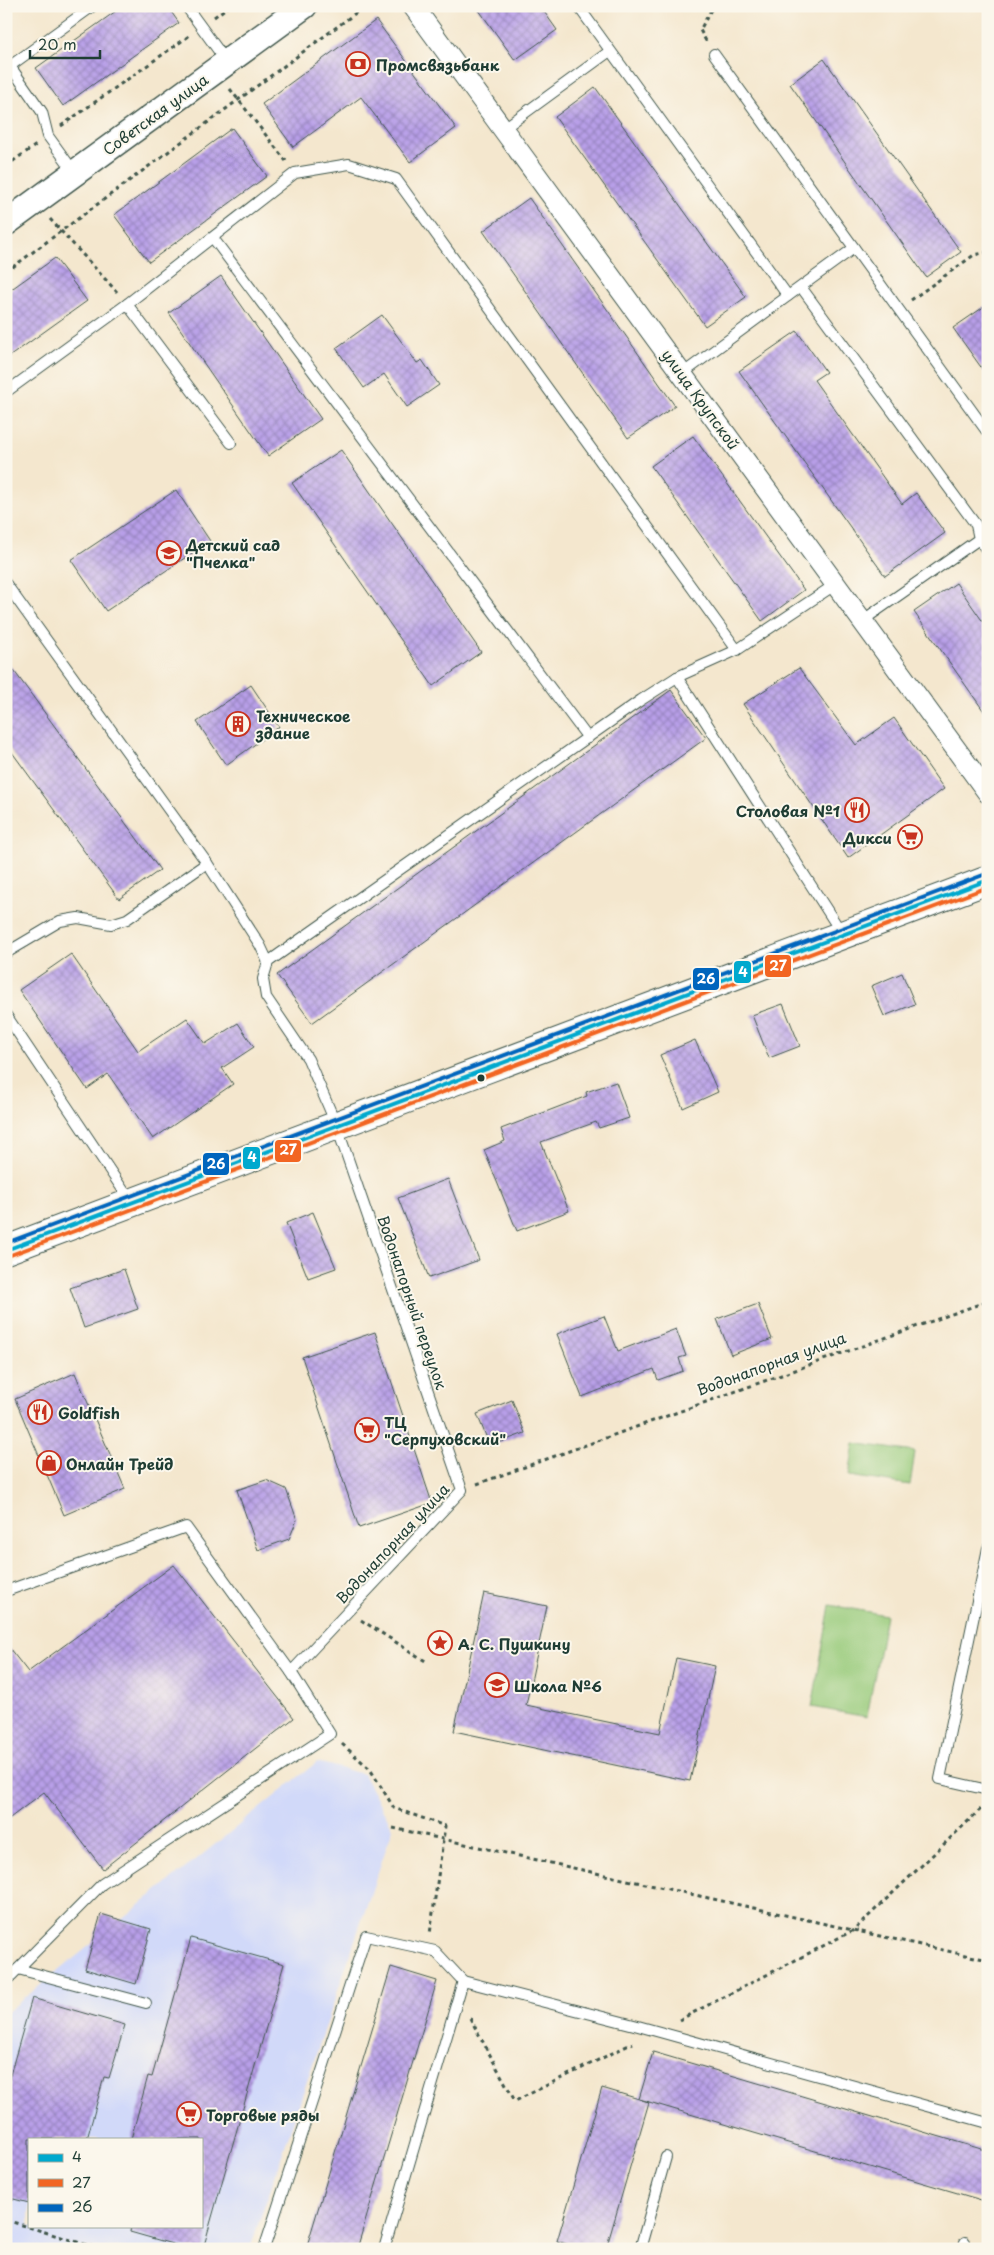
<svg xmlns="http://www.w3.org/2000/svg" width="994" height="2255" font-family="'Playpen Sans',sans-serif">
  <defs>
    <pattern id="building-cross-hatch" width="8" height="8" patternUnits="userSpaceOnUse" patternTransform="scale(1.25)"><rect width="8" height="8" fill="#b89fe8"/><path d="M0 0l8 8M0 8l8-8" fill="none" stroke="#9583bd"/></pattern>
  </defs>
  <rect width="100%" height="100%" fill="#fbf7ec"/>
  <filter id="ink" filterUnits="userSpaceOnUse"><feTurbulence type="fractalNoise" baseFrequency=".02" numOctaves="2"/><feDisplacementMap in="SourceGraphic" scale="10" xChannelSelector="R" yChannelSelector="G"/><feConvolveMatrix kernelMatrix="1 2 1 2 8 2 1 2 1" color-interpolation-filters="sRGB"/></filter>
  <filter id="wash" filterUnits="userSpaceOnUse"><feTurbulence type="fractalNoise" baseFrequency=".0096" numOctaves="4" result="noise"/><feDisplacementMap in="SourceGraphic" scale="20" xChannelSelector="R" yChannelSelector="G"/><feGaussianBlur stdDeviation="1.12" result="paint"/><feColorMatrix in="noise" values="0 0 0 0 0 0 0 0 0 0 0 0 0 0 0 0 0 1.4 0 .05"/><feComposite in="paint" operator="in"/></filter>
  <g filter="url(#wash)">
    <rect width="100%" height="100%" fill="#f4e7ce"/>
    <path fill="#d1d9f9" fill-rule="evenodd" d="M 317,1762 L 363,1774 L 393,1828 L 250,2249 L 6,2249 L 6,2013 ZM 29,2139 L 201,2139 L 201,2226 L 29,2226 Z"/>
    <g fill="#99cb7b" stroke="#5c8458">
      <path d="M 854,1443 L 915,1452 L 910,1485 L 849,1476 Z"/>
      <path d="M 830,1605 L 886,1615 L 867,1717 L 812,1707 Z"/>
    </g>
    <g id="blocks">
      <g fill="url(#building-cross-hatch)">
        <path d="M 123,6 L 167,6 L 179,23 L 63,106 L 36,68 Z"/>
        <path d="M 476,6 L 540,6 L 557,30 L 515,60 Z"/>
        <path d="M 376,20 L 456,128 L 410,162 L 361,97 L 293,147 L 262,104 Z"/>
        <path d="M 824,59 L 961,252 L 926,277 L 790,84 Z"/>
        <path d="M 595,87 L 746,297 L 705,326 L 555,117 Z"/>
        <path d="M 232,128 L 267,176 L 149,262 L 114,215 Z"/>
        <path d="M 529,198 L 675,406 L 628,438 L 483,231 Z"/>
        <path d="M 55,258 L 87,301 L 6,359 L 6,293 Z"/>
        <path d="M 221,276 L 321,419 L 268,456 L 169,313 Z"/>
        <path d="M 988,304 L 988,377 L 953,328 Z"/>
        <path d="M 382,315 L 417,363 L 422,360 L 439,385 L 407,407 L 384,374 L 364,388 L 336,348 Z"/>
        <path d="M 797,331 L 826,372 L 814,380 L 902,504 L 916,493 L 945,533 L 885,576 L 739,371 Z"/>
        <path d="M 693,436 L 804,590 L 762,621 L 651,466 Z"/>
        <path d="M 341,450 L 481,652 L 433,686 L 292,483 Z"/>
        <path d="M 176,490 L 210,541 L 106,611 L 71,560 Z"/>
        <path d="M 956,583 L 988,629 L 988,717 L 914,612 Z"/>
        <path d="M 6,660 L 160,870 L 119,899 L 6,744 Z"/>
        <path d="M 799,668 L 856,745 L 894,718 L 944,789 L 848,858 L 743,704 Z"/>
        <path d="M 251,685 L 279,727 L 226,765 L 197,722 Z"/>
        <path d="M 671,690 L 706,738 L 312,1023 L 277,975 Z"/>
        <path d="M 71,954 L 138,1051 L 187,1018 L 205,1044 L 238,1023 L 254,1047 L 222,1068 L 233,1084 L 153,1139 L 108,1074 L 87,1089 L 19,990 Z"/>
        <path d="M 902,973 L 915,1004 L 884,1016 L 871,986 Z"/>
        <path d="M 783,1004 L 800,1046 L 769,1058 L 752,1015 Z"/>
        <path d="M 695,1040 L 718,1092 L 683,1108 L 660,1055 Z"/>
        <path d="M 616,1082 L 629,1118 L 599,1128 L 596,1122 L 541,1142 L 569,1211 L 517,1231 L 484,1150 L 505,1141 L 501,1129 L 587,1096 L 586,1092 Z"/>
        <path d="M 448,1179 L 479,1260 L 429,1278 L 398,1198 Z"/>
        <path d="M 313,1212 L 336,1268 L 308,1278 L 286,1223 Z"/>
        <path d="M 124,1269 L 138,1309 L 84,1328 L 70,1288 Z"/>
        <path d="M 758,1304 L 772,1339 L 731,1355 L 717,1319 Z"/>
        <path d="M 604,1316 L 618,1351 L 676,1329 L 686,1356 L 679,1358 L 683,1371 L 658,1380 L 654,1369 L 582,1397 L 557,1334 Z"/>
        <path d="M 375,1332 L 432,1503 L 359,1528 L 302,1357 Z"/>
        <path d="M 75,1373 L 125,1489 L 64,1515 L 15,1399 Z"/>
        <path d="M 512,1400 L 525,1433 L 490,1446 L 477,1414 Z"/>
        <path d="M 266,1480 L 286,1489 L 297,1520 L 289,1539 L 258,1550 L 237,1490 Z"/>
        <path d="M 174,1565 L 294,1718 L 103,1869 L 44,1792 L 6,1821 L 6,1644 L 28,1672 Z"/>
        <path d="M 484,1593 L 547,1606 L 526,1705 L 660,1733 L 676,1658 L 715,1666 L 690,1781 L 454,1731 Z"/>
        <path d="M 101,1914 L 151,1929 L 136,1984 L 85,1969 Z"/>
        <path d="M 191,1938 L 284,1964 L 203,2249 L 190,2249 L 130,2232 L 131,2226 L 201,2226 L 201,2139 L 131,2139 L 148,2076 L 152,2077 Z"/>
        <path d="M 391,1967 L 437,1981 L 357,2249 L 306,2249 Z"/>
        <path d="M 32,1998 L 125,2025 L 109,2078 L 104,2077 L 87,2139 L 29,2139 L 29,2203 L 6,2197 L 6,2089 Z"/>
        <path d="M 653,2052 L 988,2151 L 988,2202 L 639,2099 Z"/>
        <path d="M 602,2088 L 649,2102 L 606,2249 L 582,2249 L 557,2241 Z"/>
      </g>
    </g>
  </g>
  <g filter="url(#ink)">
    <use href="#blocks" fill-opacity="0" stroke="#3f564b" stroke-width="1"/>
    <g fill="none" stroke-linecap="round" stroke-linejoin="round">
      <defs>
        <g id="service">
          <path d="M 186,6 L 226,61"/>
          <path d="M 578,6 L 788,296 L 682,374"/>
          <path d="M 714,54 L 988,433"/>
          <path d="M 6,65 L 10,66 L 42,112 L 48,136 L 75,173"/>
          <path d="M 10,66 L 93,6"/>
          <path d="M 503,129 L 610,51"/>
          <path d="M 213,238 L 588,738"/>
          <path d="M 801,287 L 976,525 L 979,539"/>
          <path d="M 788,296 L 854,248"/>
          <path d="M 127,304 L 231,443"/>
          <path d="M 6,392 L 127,304 L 295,173 L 349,164 L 396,179 L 737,650"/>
          <path d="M 6,584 L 207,863 L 260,945 L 268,962"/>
          <path d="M 862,621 L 979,539 L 988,552"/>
          <path d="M 677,677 L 843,935"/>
          <path d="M 6,953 L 60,921 L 78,918 L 111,924 L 127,919 L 207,863"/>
          <path d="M 6,1015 L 131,1202"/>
          <path d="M 988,1548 L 940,1779 L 988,1790"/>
          <path d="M 6,1591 L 186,1527 L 291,1672"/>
          <path d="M 18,1969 L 146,2003"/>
          <path d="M 6,1981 L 102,1884 L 330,1734 L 291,1672 L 462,1490 L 336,1124 L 308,1059 L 266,997 L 263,979 L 268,962 L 641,700 L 677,677 L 737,650 L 836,584"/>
          <path d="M 264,2249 L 366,1936 L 435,1951 L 463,1981"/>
          <path d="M 384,2249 L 463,1981 L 638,2026 L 988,2123"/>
          <path d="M 640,2249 L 666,2157"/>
          <path d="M 963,2249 L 965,2242"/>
        </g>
        <path id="minor" d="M 413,6 L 988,793"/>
        <path id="tertiary" d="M 6,223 L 304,6"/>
        <path id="secondary" d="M 6,1250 L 988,880"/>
      </defs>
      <use href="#service" stroke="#3f564b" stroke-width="12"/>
      <use href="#minor" stroke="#3f564b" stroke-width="22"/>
      <use href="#tertiary" stroke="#3f564b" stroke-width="28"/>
      <use href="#secondary" stroke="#3f564b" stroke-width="30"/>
      <g stroke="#3f564b" stroke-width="3" stroke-dasharray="4 4" stroke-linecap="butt">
        <path d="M 214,17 L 229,6"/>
        <path d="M 706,41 L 700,30 L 713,6"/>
        <path d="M 230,89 L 286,161"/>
        <path d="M 61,126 L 189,36"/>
        <path d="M 6,166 L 36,145"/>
        <path d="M 50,219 L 117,292"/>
        <path d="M 6,272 L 365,6"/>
        <path d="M 911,300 L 974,255 L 988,252"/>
        <path d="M 477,1484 L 988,1301"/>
        <path d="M 361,1620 L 427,1662"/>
        <path d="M 342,1744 L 370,1769 L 394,1808 L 445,1826 L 430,1934"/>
        <path d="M 393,1828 L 988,1960"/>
        <path d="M 470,2018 L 515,2101 L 633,2043"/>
        <path d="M 679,2020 L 854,1930 L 984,1806"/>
        <path d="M 6,2220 L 100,2249"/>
      </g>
      <use href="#service" stroke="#fff" stroke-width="10"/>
      <use href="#minor" stroke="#fff" stroke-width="20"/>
      <use href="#tertiary" stroke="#fff" stroke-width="25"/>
      <use href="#secondary" stroke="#fff" stroke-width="28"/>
      <defs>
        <path id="bus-1" d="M 6,1250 L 988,880"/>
        <path id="bus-2" d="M 8,1256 L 988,887"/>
        <path id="bus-3" d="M 6,1243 L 986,874"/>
      </defs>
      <use href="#bus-1" stroke="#fbf7ec" stroke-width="8"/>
      <use href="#bus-2" stroke="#fbf7ec" stroke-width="8"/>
      <use href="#bus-3" stroke="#fbf7ec" stroke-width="8"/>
      <use href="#bus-1" stroke="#00a9ce" stroke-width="4"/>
      <use href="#bus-2" stroke="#f26522" stroke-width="4"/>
      <use href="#bus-3" stroke="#0065bd" stroke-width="4"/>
    </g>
  </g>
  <defs>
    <symbol id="bank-ring" viewBox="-11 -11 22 22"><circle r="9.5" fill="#fbf7ec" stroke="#c8321e" stroke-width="1.5"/><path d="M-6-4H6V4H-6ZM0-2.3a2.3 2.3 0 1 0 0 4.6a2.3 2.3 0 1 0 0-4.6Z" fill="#c8321e"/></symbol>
    <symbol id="school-ring" viewBox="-11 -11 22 22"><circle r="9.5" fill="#fbf7ec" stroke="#c8321e" stroke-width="1.5"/><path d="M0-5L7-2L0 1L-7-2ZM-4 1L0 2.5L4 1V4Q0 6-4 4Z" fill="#c8321e"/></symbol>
    <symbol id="building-ring" viewBox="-11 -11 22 22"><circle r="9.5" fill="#fbf7ec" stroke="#c8321e" stroke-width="1.5"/><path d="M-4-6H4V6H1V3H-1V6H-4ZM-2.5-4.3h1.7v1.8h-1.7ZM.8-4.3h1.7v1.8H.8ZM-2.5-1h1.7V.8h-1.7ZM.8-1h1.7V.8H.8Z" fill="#c8321e"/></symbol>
    <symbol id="restaurant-ring" viewBox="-11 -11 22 22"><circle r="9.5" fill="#fbf7ec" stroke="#c8321e" stroke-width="1.5"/><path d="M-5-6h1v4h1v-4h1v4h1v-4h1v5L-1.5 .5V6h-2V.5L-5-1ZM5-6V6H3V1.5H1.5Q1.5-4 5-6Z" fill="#c8321e"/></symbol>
    <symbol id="supermarket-ring" viewBox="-11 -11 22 22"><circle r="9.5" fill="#fbf7ec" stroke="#c8321e" stroke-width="1.5"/><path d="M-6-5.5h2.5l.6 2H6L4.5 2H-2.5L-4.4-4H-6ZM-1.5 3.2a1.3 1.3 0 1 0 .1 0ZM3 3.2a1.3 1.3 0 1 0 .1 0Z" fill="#c8321e"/></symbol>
    <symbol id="shop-ring" viewBox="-11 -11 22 22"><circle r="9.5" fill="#fbf7ec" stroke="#c8321e" stroke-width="1.5"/><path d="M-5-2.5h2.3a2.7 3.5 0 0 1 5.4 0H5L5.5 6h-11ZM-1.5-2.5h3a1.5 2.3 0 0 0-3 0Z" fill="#c8321e"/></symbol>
    <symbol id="sight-ring" viewBox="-11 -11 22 22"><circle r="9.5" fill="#fbf7ec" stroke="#c8321e" stroke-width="1.5"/><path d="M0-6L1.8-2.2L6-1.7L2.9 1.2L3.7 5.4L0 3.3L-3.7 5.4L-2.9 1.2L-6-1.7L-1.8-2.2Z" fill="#c8321e"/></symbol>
  </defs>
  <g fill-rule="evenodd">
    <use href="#bank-ring" x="344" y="50" width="28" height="28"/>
    <use href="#school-ring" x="155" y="539" width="28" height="28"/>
    <use href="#building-ring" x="224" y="710" width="28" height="28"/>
    <use href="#restaurant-ring" x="843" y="796" width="28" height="28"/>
    <use href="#supermarket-ring" x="896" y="823" width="28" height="28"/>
    <use href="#restaurant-ring" x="26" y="1398" width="28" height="28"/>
    <use href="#supermarket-ring" x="353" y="1416" width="28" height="28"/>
    <use href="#shop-ring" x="35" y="1449" width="28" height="28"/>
    <use href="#sight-ring" x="426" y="1629" width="28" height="28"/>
    <use href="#school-ring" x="483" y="1671" width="28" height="28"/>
    <use href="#supermarket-ring" x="175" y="2100" width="28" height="28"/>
  </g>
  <circle fill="#1f3d34" stroke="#fbf7ec" stroke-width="2" cx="481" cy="1078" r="4.5"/>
  <g text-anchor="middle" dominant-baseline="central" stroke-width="4" stroke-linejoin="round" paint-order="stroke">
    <g font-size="15" font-weight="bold" fill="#1f3d34" stroke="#fbf7ec" text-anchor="start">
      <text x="376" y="64">Промсвязьбанк</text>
      <text x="186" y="544">Детский сад<tspan x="186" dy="17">"Пчелка"</tspan></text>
      <text x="256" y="715">Техническое<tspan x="256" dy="17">здание</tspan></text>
      <text x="840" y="810" text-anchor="end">Столовая №1</text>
      <text x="892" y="837" text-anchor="end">Дикси</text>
      <text x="58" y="1412">Goldfish</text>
      <text x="384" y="1421">ТЦ<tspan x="384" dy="17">"Серпуховский"</tspan></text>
      <text x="66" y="1463">Онлайн Трейд</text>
      <text x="458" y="1643">А. С. Пушкину</text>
      <text x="514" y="1685">Школа №6</text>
      <text x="206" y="2114">Торговые ряды</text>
    </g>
    <g font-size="15" fill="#1f3d34" stroke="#fbf7ec">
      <text transform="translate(155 114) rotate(-36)">Советская улица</text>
      <text transform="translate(701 399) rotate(54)">улица Крупской</text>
      <text transform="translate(413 1302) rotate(71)">Водонапорный переулок</text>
      <text transform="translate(771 1363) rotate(-20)">Водонапорная улица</text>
      <text transform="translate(392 1543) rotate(-47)">Водонапорная улица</text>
    </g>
  </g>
  <g stroke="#fbf7ec" stroke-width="2">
    <rect x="764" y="954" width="28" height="24" rx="5" fill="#f26522"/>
    <rect x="733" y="960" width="19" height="24" rx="5" fill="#00a9ce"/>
    <rect x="692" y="967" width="28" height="24" rx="5" fill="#0065bd"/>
    <rect x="274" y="1139" width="28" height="24" rx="5" fill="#f26522"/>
    <rect x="242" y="1146" width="19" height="24" rx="5" fill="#00a9ce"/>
    <rect x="202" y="1152" width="28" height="24" rx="5" fill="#0065bd"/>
  </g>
  <g font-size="14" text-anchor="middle" font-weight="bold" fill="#fff">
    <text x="778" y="971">27</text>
    <text x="743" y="977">4</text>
    <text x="706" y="984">26</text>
    <text x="288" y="1155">27</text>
    <text x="252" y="1162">4</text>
    <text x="216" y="1169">26</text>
  </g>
  <rect width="994" height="2255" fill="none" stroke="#fbf7ec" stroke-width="25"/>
  <rect x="28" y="2138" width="175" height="90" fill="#fbf7ec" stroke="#a3ada2"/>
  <rect x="38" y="2154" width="25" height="8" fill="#00a9ce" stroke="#a3ada2"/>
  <text x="72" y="2162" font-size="15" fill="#1f3d34">4</text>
  <rect x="38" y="2179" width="25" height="8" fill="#f26522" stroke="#a3ada2"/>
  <text x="72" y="2188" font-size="15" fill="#1f3d34">27</text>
  <rect x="38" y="2204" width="25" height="8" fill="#0065bd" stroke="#a3ada2"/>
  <text x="72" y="2212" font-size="15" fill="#1f3d34">26</text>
  <path d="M30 50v8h70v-8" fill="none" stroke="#1f3d34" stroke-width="2.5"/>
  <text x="38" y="50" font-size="15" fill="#1f3d34" stroke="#fbf7ec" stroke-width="4" paint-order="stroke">20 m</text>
</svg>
